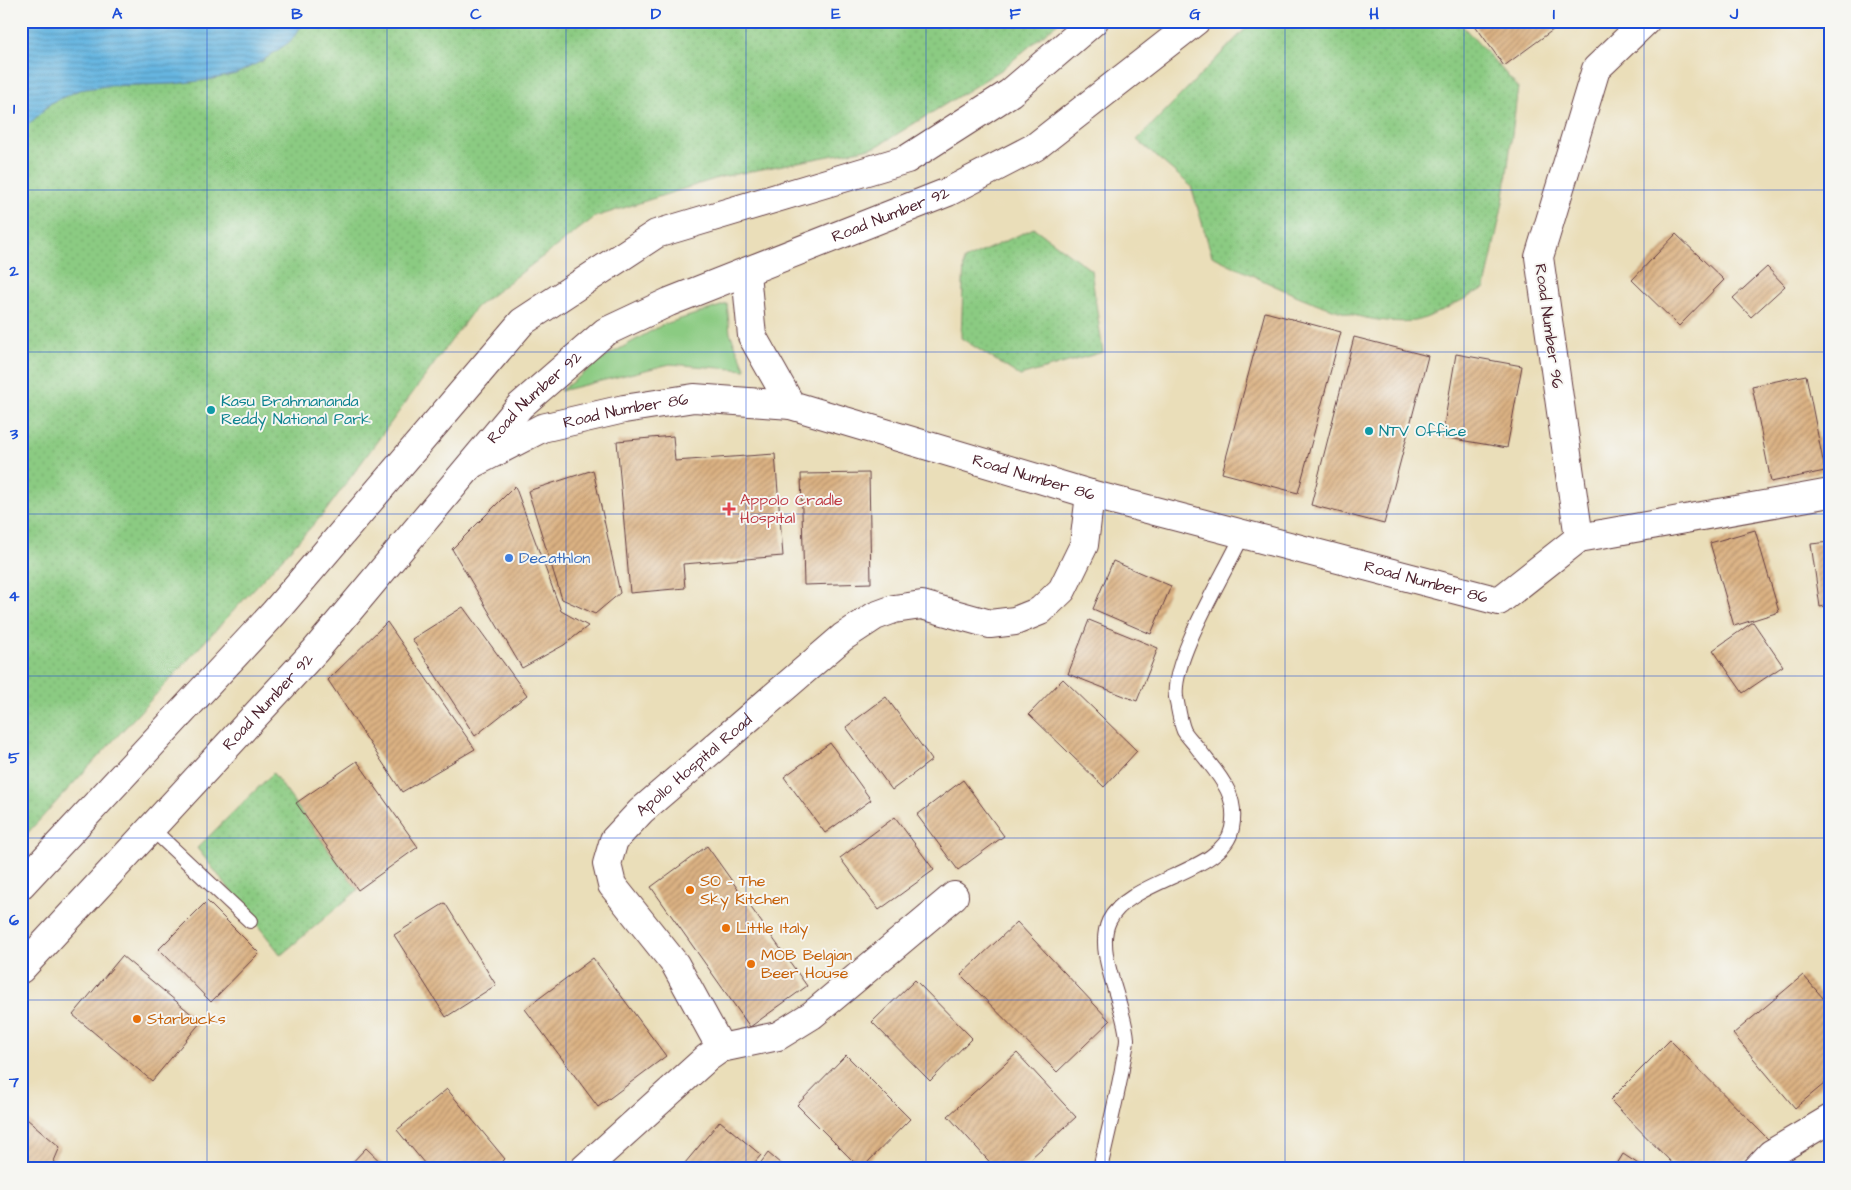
<svg xmlns="http://www.w3.org/2000/svg" width="1851" height="1190" font-family="'Architects Daughter',sans-serif">
  <defs>
    <pattern id="park-dots" width="8" height="8" patternUnits="userSpaceOnUse" patternTransform="scale(1.25)"><rect width="8" height="8" fill="#8bcb82"/><path d="M2 2h.1M6 6h.1" fill="none" stroke="#79ae70" stroke-width="1.8" stroke-linecap="round"/></pattern>
    <pattern id="water-rules" width="6" height="5" patternUnits="userSpaceOnUse" patternTransform="scale(1.25)"><rect width="6" height="5" fill="#66b6e1"/><path d="M0 2.5h6" fill="none" stroke="#5693b7"/></pattern>
    <pattern id="building-hatch" width="6" height="6" patternUnits="userSpaceOnUse" patternTransform="scale(1.25)"><rect width="6" height="6" fill="#dbb283"/><path d="M-1 1l2-2M0 6l6-6M5 7l2-2" fill="none" stroke="#b4906b"/></pattern>
  </defs>
  <rect width="100%" height="100%" fill="#f6f6f2"/>
  <filter id="ink" filterUnits="userSpaceOnUse"><feTurbulence type="fractalNoise" baseFrequency=".02" numOctaves="2"/><feDisplacementMap in="SourceGraphic" scale="10" xChannelSelector="R" yChannelSelector="G"/><feConvolveMatrix kernelMatrix="1 2 1 2 8 2 1 2 1" color-interpolation-filters="sRGB"/></filter>
  <filter id="wash" filterUnits="userSpaceOnUse"><feTurbulence type="fractalNoise" baseFrequency=".0096" numOctaves="4" result="noise"/><feDisplacementMap in="SourceGraphic" scale="20" xChannelSelector="R" yChannelSelector="G"/><feGaussianBlur stdDeviation="1.12" result="paint"/><feColorMatrix in="noise" values="0 0 0 0 0 0 0 0 0 0 0 0 0 0 0 0 0 1.4 0 .05"/><feComposite in="paint" operator="in"/></filter>
  <g filter="url(#wash)">
    <rect width="100%" height="100%" fill="#eadeb9"/>
    <path fill="#8bcb82" stroke="#6a7556" d="M 727,304 L 730,333 L 746,370 L 670,364 L 560,391 L 607,356 L 662,325 Z"/>
    <g fill="url(#park-dots)" stroke="#6a7556">
      <path d="M 21,21 L 1060,21 L 1001,70 L 876,147 L 721,177 L 595,217 L 476,307 L 325,512 L 21,840 Z"/>
      <path d="M 1253,21 L 1458,21 L 1518,87 L 1504,197 L 1485,288 C 1471,295 1427,320 1415,321 C 1350,328 1270,283 1212,256 L 1191,186 L 1137,140 Z"/>
      <path d="M 1034,228 L 1091,270 L 1103,352 L 1020,376 L 961,338 L 964,260 Z"/>
      <path d="M 273,773 L 358,890 L 281,955 L 197,848 Z"/>
    </g>
    <path fill="url(#water-rules)" stroke="#586a86" d="M 21,21 L 305,21 L 291,41 L 262,61 L 236,74 L 208,80 L 173,84 L 107,86 L 79,90 L 51,103 L 21,132 Z"/>
    <g id="blocks">
      <g fill="url(#building-hatch)">
        <path d="M 1472,21 L 1565,21 L 1504,66 Z"/>
        <path d="M 1676,234 L 1724,280 L 1679,326 L 1632,280 Z"/>
        <path d="M 1767,267 L 1785,286 L 1751,317 L 1733,298 Z"/>
        <path d="M 1265,312 L 1341,332 L 1298,493 L 1222,473 Z"/>
        <path d="M 1354,337 L 1428,356 L 1384,524 L 1311,505 Z"/>
        <path d="M 1456,354 L 1522,366 L 1507,448 L 1442,437 Z"/>
        <path d="M 1806,375 L 1825,471 L 1771,482 L 1752,386 Z"/>
        <path d="M 673,436 L 675,461 L 775,454 L 783,556 L 683,564 L 685,588 L 630,593 L 617,441 Z"/>
        <path d="M 593,470 L 620,593 L 595,614 L 562,599 L 528,491 Z"/>
        <path d="M 869,473 L 871,583 L 804,585 L 801,474 Z"/>
        <path d="M 515,486 L 561,611 L 588,626 L 564,645 L 522,668 L 452,549 Z"/>
        <path d="M 1755,530 L 1779,612 L 1734,626 L 1710,543 Z"/>
        <path d="M 1830,542 L 1830,605 L 1820,607 L 1811,544 Z"/>
        <path d="M 1113,561 L 1171,586 L 1151,634 L 1093,609 Z"/>
        <path d="M 463,607 L 527,695 L 475,736 L 412,639 Z"/>
        <path d="M 1089,620 L 1158,648 L 1137,701 L 1068,674 Z"/>
        <path d="M 387,622 L 475,749 L 402,792 L 328,680 Z"/>
        <path d="M 1753,622 L 1783,666 L 1743,693 L 1713,650 Z"/>
        <path d="M 1063,679 L 1137,751 L 1104,787 L 1029,714 Z"/>
        <path d="M 886,697 L 932,760 L 892,790 L 846,727 Z"/>
        <path d="M 830,743 L 871,800 L 825,833 L 784,777 Z"/>
        <path d="M 357,761 L 418,847 L 358,890 L 296,803 Z"/>
        <path d="M 963,780 L 1004,836 L 958,870 L 917,815 Z"/>
        <path d="M 895,817 L 934,870 L 879,910 L 840,858 Z"/>
        <path d="M 707,846 L 807,986 L 750,1027 L 651,887 Z"/>
        <path d="M 207,901 L 259,953 L 211,1002 L 159,949 Z"/>
        <path d="M 445,903 L 496,985 L 446,1017 L 394,935 Z"/>
        <path d="M 1017,922 L 1110,1021 L 1057,1072 L 961,975 Z"/>
        <path d="M 122,956 L 201,1022 L 152,1081 L 73,1015 Z"/>
        <path d="M 593,958 L 666,1056 L 598,1107 L 525,1009 Z"/>
        <path d="M 1803,975 L 1830,1006 L 1830,1079 L 1795,1108 L 1733,1034 Z"/>
        <path d="M 915,980 L 972,1038 L 930,1081 L 872,1022 Z"/>
        <path d="M 1670,1040 L 1768,1139 L 1737,1169 L 1678,1169 L 1610,1100 Z"/>
        <path d="M 1017,1053 L 1076,1117 L 1019,1169 L 996,1169 L 948,1116 Z"/>
        <path d="M 846,1055 L 910,1119 L 861,1169 L 797,1105 Z"/>
        <path d="M 447,1089 L 505,1159 L 494,1169 L 429,1169 L 397,1130 Z"/>
        <path d="M 21,1114 L 60,1147 L 54,1161 L 62,1169 L 21,1169 Z"/>
        <path d="M 720,1121 L 761,1155 L 749,1169 L 680,1169 Z"/>
        <path d="M 366,1148 L 388,1169 L 346,1169 Z"/>
        <path d="M 768,1153 L 787,1169 L 756,1169 Z"/>
        <path d="M 1623,1154 L 1646,1169 L 1614,1169 Z"/>
      </g>
    </g>
  </g>
  <g filter="url(#ink)">
    <use href="#blocks" fill-opacity="0" stroke="#623c40" stroke-width="1"/>
    <g fill="none" stroke-linecap="round" stroke-linejoin="round">
      <defs>
        <g id="lane">
          <path d="M 152,829 L 250,921"/>
          <path d="M 1100,1169 C 1107,1136 1116,1102 1122,1069 C 1123,1059 1127,1048 1127,1039 C 1125,1004 1094,953 1109,921 C 1130,878 1224,873 1232,828 C 1239,792 1216,773 1196,746 C 1192,741 1187,736 1184,731 C 1180,722 1178,707 1176,697 C 1171,659 1226,572 1243,534"/>
        </g>
        <g id="street">
          <path id="s1" d="M 474,463 L 542,428 L 624,409 L 694,398 L 791,405 L 1090,494 L 1499,601 L 1579,538 L 1830,493"/>
          <path d="M 1579,538 L 1539,257 L 1596,69 L 1646,21"/>
          <path d="M 721,1048 L 778,1036 L 812,1015 L 954,896"/>
          <path id="s2" d="M 584,1169 L 707,1058 L 721,1048 L 675,964 L 612,885 L 607,864 L 614,840 L 641,811 L 843,637 L 875,616 L 894,609 L 922,605 L 990,624 L 1015,621 L 1040,611 L 1062,590 L 1084,545 L 1090,494"/>
          <path d="M 1757,1169 L 1771,1154 L 1830,1119"/>
        </g>
        <g id="secondary">
          <path d="M 746,273 L 752,336 L 791,405"/>
          <path d="M 21,885 L 274,613 L 522,322 L 656,234 L 907,159 L 1010,93 L 1094,21"/>
          <path id="s3" d="M 21,969 L 315,651 L 520,406 L 605,332 L 669,302 L 948,192 L 1035,147 L 1196,21"/>
        </g>
      </defs>
      <use href="#lane" stroke="#623c40" stroke-width="16"/>
      <use href="#street" stroke="#623c40" stroke-width="30"/>
      <use href="#secondary" stroke="#623c40" stroke-width="30"/>
      <use href="#lane" stroke="#fff" stroke-width="14"/>
      <use href="#street" stroke="#fff" stroke-width="28"/>
      <use href="#secondary" stroke="#fff" stroke-width="28"/>
    </g>
  </g>
  <path fill="none" stroke="#1d4ed8" stroke-width="1" stroke-opacity="0.55" d="M 207,21 L 207,1169M 387,21 L 387,1169M 566,21 L 566,1169M 746,21 L 746,1169M 926,21 L 926,1169M 1105,21 L 1105,1169M 1285,21 L 1285,1169M 1464,21 L 1464,1169M 1644,21 L 1644,1169M 21,190 L 1830,190M 21,352 L 1830,352M 21,514 L 1830,514M 21,676 L 1830,676M 21,838 L 1830,838M 21,1000 L 1830,1000"/>
  <g fill="#0f9aa8" stroke="#f6f6f2" stroke-width="2">
    <circle cx="211" cy="410" r="5"/>
    <circle cx="1369" cy="431" r="5"/>
  </g>
  <path fill="#e0444e" stroke="#f6f6f2" stroke-width="2" d="M726.5 501.5h5v5h5v5h-5v5h-5v-5h-5v-5h5z"/>
  <circle fill="#3f7fe0" stroke="#f6f6f2" stroke-width="2" cx="509" cy="558" r="5"/>
  <g fill="#e8710a" stroke="#f6f6f2" stroke-width="2">
    <circle cx="690" cy="890" r="5"/>
    <circle cx="726" cy="928" r="5"/>
    <circle cx="751" cy="964" r="5"/>
    <circle cx="137" cy="1019" r="5"/>
  </g>
  <g text-anchor="middle" dominant-baseline="central" stroke-width="4" stroke-linejoin="round" paint-order="stroke">
    <g font-size="16" fill="#4a1f2b" stroke="#f6f6f2">
      <text stroke="none"><textPath href="#s3" startOffset="1174">Road Number 92</textPath></text>
      <text transform="translate(1549 326) rotate(82)">Road Number 96</text>
      <text stroke="none"><textPath href="#s3" startOffset="769">Road Number 92</textPath></text>
      <text stroke="none"><textPath href="#s1" startOffset="162">Road Number 86</textPath></text>
      <text stroke="none"><textPath href="#s1" startOffset="582">Road Number 86</textPath></text>
      <text stroke="none"><textPath href="#s1" startOffset="988">Road Number 86</textPath></text>
      <text stroke="none"><textPath href="#s3" startOffset="364">Road Number 92</textPath></text>
      <text stroke="none"><textPath href="#s2" startOffset="536">Apollo Hospital Road</textPath></text>
    </g>
    <g font-size="16" fill="#0d838f" stroke="#f6f6f2" text-anchor="start">
      <text x="221" y="401">Kasu Brahmananda<tspan x="221" dy="18">Reddy National Park</tspan></text>
      <text x="1379" y="431">NTV Office</text>
    </g>
    <g font-size="16" fill="#be3a42" stroke="#f6f6f2" text-anchor="start">
      <text x="740" y="500">Appolo Cradle<tspan x="740" dy="18">Hospital</tspan></text>
    </g>
    <g font-size="16" fill="#366cbe" stroke="#f6f6f2" text-anchor="start">
      <text x="519" y="558">Decathlon</text>
    </g>
    <g font-size="16" fill="#c56008" stroke="#f6f6f2" text-anchor="start">
      <text x="700" y="881">SO - The<tspan x="700" dy="18">Sky Kitchen</tspan></text>
      <text x="736" y="928">Little Italy</text>
      <text x="761" y="955">MOB Belgian<tspan x="761" dy="18">Beer House</tspan></text>
      <text x="147" y="1019">Starbucks</text>
    </g>
  </g>
  <rect width="1851" height="1190" fill="none" stroke="#f6f6f2" stroke-width="55"/>
  <rect x="28" y="28" width="1796" height="1134" fill="none" stroke="#1d4ed8" stroke-width="2"/>
  <g font-size="16" text-anchor="middle" font-weight="bold" fill="#1d4ed8">
    <text x="117" y="19">A</text>
    <text x="297" y="19">B</text>
    <text x="476" y="19">C</text>
    <text x="656" y="19">D</text>
    <text x="836" y="19">E</text>
    <text x="1015" y="19">F</text>
    <text x="1195" y="19">G</text>
    <text x="1374" y="19">H</text>
    <text x="1554" y="19">I</text>
    <text x="1734" y="19">J</text>
    <text x="14" y="114">1</text>
    <text x="14" y="276">2</text>
    <text x="14" y="439">3</text>
    <text x="14" y="601">4</text>
    <text x="14" y="763">5</text>
    <text x="14" y="925">6</text>
    <text x="14" y="1087">7</text>
  </g>
</svg>
